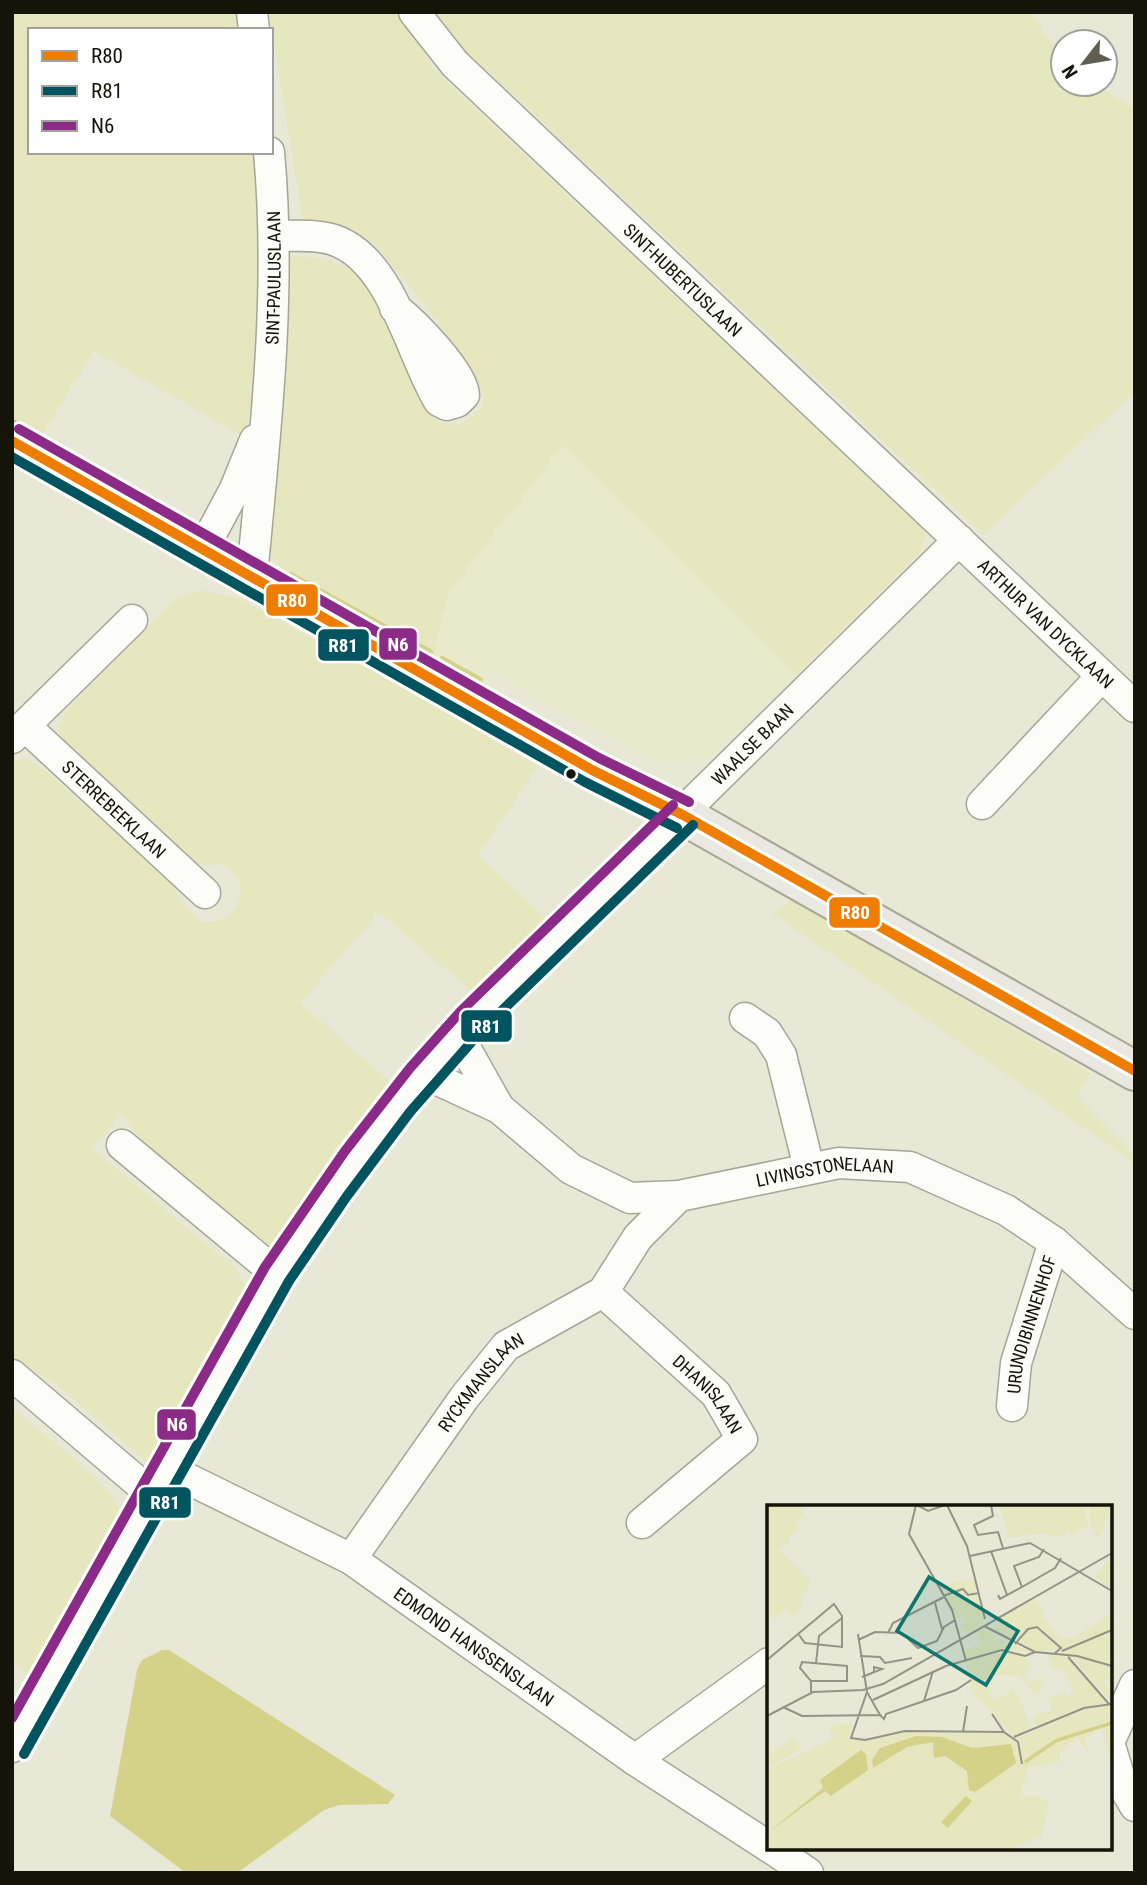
<svg xmlns="http://www.w3.org/2000/svg" width="1147" height="1885" font-family="'Roboto Condensed',sans-serif">
  <rect width="100%" height="100%" fill="#e8e8d7"/>
  <path fill="#e9e9cb" d="M 563,445 L 797,674 L 710,757 L 673,764 L 657,762 L 490,672 L 481,686 L 433,659 L 448,593 Z"/>
  <g fill="#e6e6bf">
    <path d="M 12,12 L 235,12 L 238,30 L 30,30 L 30,152 L 256,152 L 261,231 L 251,402 L 244,437 L 94,351 L 41,437 L 12,421 Z"/>
    <path d="M 269,12 L 398,12 L 436,72 L 922,529 L 925,535 L 922,550 L 797,674 L 563,445 L 448,593 L 433,659 C 402,641 287,584 273,559 C 268,549 270,538 270,527 L 287,256 L 314,257 L 358,270 L 373,293 L 438,422 L 459,426 L 479,409 L 484,397 C 480,373 392,262 371,241 L 354,231 L 303,221 Z"/>
    <path d="M 427,12 L 1029,12 L 1063,60 L 1063,84 L 1094,84 L 1135,109 L 1135,391 L 983,535 L 487,70 L 462,56 Z"/>
    <path d="M 200,590 L 238,598 L 412,692 L 538,766 L 478,855 L 547,920 L 477,996 L 379,912 L 300,1003 L 395,1086 L 330,1177 L 276,1244 L 267,1248 L 161,1164 L 121,1114 L 92,1148 L 236,1269 L 245,1285 L 245,1301 L 147,1463 L 56,1384 L 12,1357 L 12,761 L 26,759 L 42,768 L 171,883 L 184,906 L 200,922 C 232,927 254,894 231,869 C 221,859 211,868 199,864 C 193,862 186,856 181,852 L 60,739 L 59,726 L 67,710 L 175,598 Z"/>
    <path d="M 792,900 L 1090,1073 L 1077,1097 L 1135,1155 L 1135,1163 L 772,913 Z"/>
    <path d="M 12,1408 C 32,1425 113,1486 118,1507 C 123,1526 46,1655 32,1679 L 12,1660 Z"/>
  </g>
  <path fill="#d4d289" d="M 162,1650 L 169,1650 L 395,1795 L 388,1804 L 339,1805 L 324,1810 L 237,1873 L 186,1873 L 110,1816 L 137,1670 L 142,1660 Z"/>
  <g fill="none" stroke-linecap="round" stroke-linejoin="round">
    <g stroke="#d4d289" stroke-width="6">
      <path d="M 291,575 L 430,652"/>
      <path d="M 442,659 L 480,680"/>
    </g>
    <defs>
      <g id="minor">
        <path d="M 252,12 L 254,30"/>
        <path id="s1" d="M 414,12 L 455,64 L 1135,707"/>
        <path d="M 275,236 C 294,236 316,234 334,240 C 392,260 410,353 439,401 L 447,405 L 457,402 L 464,395 C 463,372 414,323 395,308"/>
        <path d="M 203,549 L 235,489 L 255,440"/>
        <path id="s2" d="M 252,576 C 265,435 282,294 269,152"/>
        <path id="s3" d="M 25,726 L 205,893"/>
        <path d="M 12,738 L 132,620"/>
        <path d="M 982,804 L 1102,676"/>
        <path d="M 745,1018 L 767,1033 L 781,1055 L 809,1168"/>
        <path d="M 458,1035 L 499,1108"/>
        <path id="s4" d="M 425,1074 L 499,1108 L 571,1169 L 630,1198 L 679,1196 L 839,1163 L 910,1167 L 1006,1210 L 1054,1242 L 1135,1314"/>
        <path d="M 122,1145 L 277,1274"/>
        <path id="s5" d="M 603,1292 L 716,1394 L 742,1439 L 642,1523"/>
        <path d="M 12,1375 L 153,1495"/>
        <path id="s6" d="M 1012,1406 L 1016,1363 L 1054,1242"/>
        <path id="s7" d="M 168,1469 L 351,1559 L 635,1760 L 769,1847"/>
        <path id="s8" d="M 351,1559 L 464,1398 L 506,1346 L 603,1292 L 638,1237 L 679,1196"/>
        <path d="M 1110,1740 L 1135,1685"/>
        <path d="M 1110,1746 L 1121,1782 L 1135,1806"/>
        <path id="s9" d="M 12,1747 L 277,1274 C 337,1182 404,1093 479,1013 L 959,540"/>
        <path d="M 635,1760 L 769,1663"/>
        <path d="M 771,1848 L 808,1873"/>
      </g>
      <path id="major" d="M 12,441 L 592,770 L 683,815 L 1135,1071"/>
    </defs>
    <use href="#minor" stroke="#a5a598" stroke-width="33"/>
    <use href="#major" stroke="#a7a796" stroke-width="42"/>
    <use href="#minor" stroke="#fcfcf9" stroke-width="30"/>
    <use href="#major" stroke="#e9e9e2" stroke-width="38"/>
    <defs>
      <path id="bus-1" d="M 12,441 L 592,770 L 683,815 L 1135,1071"/>
      <g id="bus-2">
        <path d="M 12,457 L 585,782 L 677,828"/>
        <path d="M 24,1754 L 289,1281 L 347,1196 L 410,1112 L 482,1030 L 693,825"/>
      </g>
      <g id="bus-3">
        <path d="M 19,429 L 599,758 L 689,802"/>
        <path d="M 12,1718 L 265,1267 L 345,1151 L 410,1068 L 461,1011 L 673,805"/>
      </g>
    </defs>
    <use href="#bus-1" stroke="#fff" stroke-width="16"/>
    <use href="#bus-2" stroke="#fff" stroke-width="16"/>
    <use href="#bus-3" stroke="#fff" stroke-width="16"/>
    <use href="#bus-1" stroke="#ef7d00" stroke-width="10"/>
    <use href="#bus-2" stroke="#005460" stroke-width="10"/>
    <use href="#bus-3" stroke="#8c2b87" stroke-width="10"/>
  </g>
  <circle fill="#151409" stroke="#fff" stroke-width="2.5" cx="571" cy="774" r="6"/>
  <g text-anchor="middle" dominant-baseline="central" stroke-width="6" stroke-linejoin="round" paint-order="stroke">
    <g font-size="18" fill="#151409" stroke="#fff">
      <text stroke="none"><textPath href="#s2" startOffset="299">SINT-PAULUSLAAN</textPath></text>
      <text stroke="none"><textPath href="#s1" startOffset="380">SINT-HUBERTUSLAAN</textPath></text>
      <text stroke="none"><textPath href="#s1" startOffset="880">ARTHUR VAN DYCKLAAN</textPath></text>
      <text stroke="none"><textPath href="#s9" startOffset="1256">WAALSE BAAN</textPath></text>
      <text stroke="none"><textPath href="#s3" startOffset="122">STERREBEEKLAAN</textPath></text>
      <text stroke="none"><textPath href="#s4" startOffset="439">LIVINGSTONELAAN</textPath></text>
      <text stroke="none"><textPath href="#s6" startOffset="84">URUNDIBINNENHOF</textPath></text>
      <text stroke="none"><textPath href="#s8" startOffset="220">RYCKMANSLAAN</textPath></text>
      <text stroke="none"><textPath href="#s5" startOffset="147">DHANISLAAN</textPath></text>
      <text stroke="none"><textPath href="#s7" startOffset="355">EDMOND HANSSENSLAAN</textPath></text>
    </g>
  </g>
  <g transform="translate(767 1505)">
    <rect width="345" height="345" fill="#e8e8d7"/>
    <path d="M 0,0 L 33,0 L 38,11 L 28,18 L 32,23 L 21,34 L 25,38 L 11,43 L 44,78 L 32,97 L 36,101 L 26,111 L 19,104 L 7,114 L 0,107 ZM 233,0 L 317,0 L 322,22 L 307,27 L 305,35 L 302,26 L 289,33 L 277,28 L 242,33 ZM 323,0 L 344,0 L 331,35 L 323,19 ZM 345,49 L 345,84 L 328,72 ZM 208,74 L 211,86 L 202,89 L 197,83 L 177,89 L 171,80 ZM 195,85 L 211,90 L 218,117 L 200,129 L 191,120 L 197,118 L 196,112 L 189,114 L 178,91 ZM 267,94 L 279,106 L 274,111 L 294,133 L 307,133 L 345,107 L 345,124 L 296,144 L 272,121 L 248,138 L 224,125 L 232,120 L 230,115 ZM 269,122 L 293,143 L 273,147 L 251,139 L 257,128 ZM 217,123 L 231,132 L 219,137 L 232,134 L 266,148 L 236,144 L 200,154 L 197,144 L 214,140 L 208,128 ZM 345,126 L 345,161 L 289,149 ZM 238,146 L 258,152 L 265,163 L 257,168 L 263,178 L 275,172 L 278,176 L 273,178 L 276,184 L 267,190 L 254,171 L 228,170 L 210,179 L 224,185 L 224,196 L 238,191 L 244,183 L 253,193 L 264,225 L 246,231 L 206,187 L 198,157 ZM 280,150 L 299,152 L 341,198 L 319,202 L 270,222 L 266,211 L 286,204 L 281,194 L 298,186 L 301,192 L 307,185 L 294,162 L 286,166 ZM 303,151 L 345,162 L 345,184 L 341,174 L 336,177 L 345,187 L 345,198 ZM 345,200 L 345,267 L 336,225 L 332,223 L 318,231 L 321,247 L 309,232 L 293,248 L 294,256 L 261,263 L 254,291 L 271,291 L 282,297 L 275,331 L 240,345 L 0,345 L 0,265 L 68,233 L 62,224 L 70,218 L 85,220 L 82,232 L 99,236 L 138,227 L 237,228 L 246,233 L 256,254 L 250,233 L 320,204 ZM 28,233 L 34,244 L 2,262 L 0,249 Z" fill="#e6e6bf"/>
    <path d="M 149,231 L 175,232 L 205,243 L 244,239 L 249,258 L 208,287 L 202,285 L 200,266 L 178,251 L 167,253 L 166,237 L 140,242 L 106,263 L 105,255 L 113,243 ZM 94,245 L 99,249 L 101,265 L 64,291 L 58,286 L 0,328 L 56,283 L 53,275 ZM 199,291 L 205,296 L 181,323 L 174,317 Z" fill="#d4d289"/>
    <path fill="none" stroke="#d4d289" stroke-width="3.5" d="M 258,257 L 290,235 L 345,218"/>
    <path fill="none" stroke="#949385" stroke-width="2" d="M 149,0 L 142,29 L 185,105 L 199,156M 150,0 L 161,6 L 178,0M 180,0 L 200,41 L 218,114M 224,0 L 226,11 L 207,20 L 211,30 L 231,27 L 236,43M 263,38 L 345,86M 224,46 L 240,90M 203,51 L 263,38M 255,82 L 247,61 L 272,52 L 277,44M 231,90 L 233,94 L 255,82 L 288,63 L 294,53M 176,91 L 196,84 L 201,90 L 212,88M 168,98 L 175,124M 217,121 L 268,147 L 310,151 L 345,161M 121,128 L 126,118 L 177,92M 91,129 L 100,187 L 84,233 L 98,235 L 138,226 L 237,227M 91,135 L 108,127 L 135,128 L 151,143 L 170,136 L 177,122 L 188,115M 248,139 L 261,124 L 270,122 L 294,143 L 288,148M 295,146 L 345,125M 93,151 L 113,152 L 118,158 L 145,153M 301,152 L 342,199M 0,155 L 67,99 L 75,111 L 75,142 L 38,138 L 32,130M 49,158 L 52,131 L 75,113M 95,172 L 115,164 L 107,162 L 107,167M 44,176 L 80,176 L 80,161 L 35,157 L 33,163 L 44,176 L 44,187M 100,187 L 113,210M 106,195 L 179,161 L 235,145 L 258,151 L 268,147M 157,196 L 166,166M 16,202 L 35,211 L 113,210 L 117,214 L 119,209 L 189,185 L 204,175M 225,209 L 237,227 L 251,237 L 255,259M 0,211 L 46,187 L 96,185 L 116,179 L 345,48M 196,227 L 200,201M 247,232 L 317,203 L 345,199"/>
    <path fill="#0f766e" fill-opacity="0.15" stroke="#0f766e" stroke-width="3.5" d="M 162,72 L 251,126 L 219,180 L 130,126 Z"/>
    <rect width="345" height="345" fill="none" stroke="#151409" stroke-width="3.5"/>
  </g>
  <g stroke="#fff" stroke-width="2.5">
    <rect x="265" y="583" width="54" height="34" rx="7" fill="#ef7d00"/>
    <rect x="378" y="627" width="40" height="34" rx="7" fill="#8c2b87"/>
    <rect x="317" y="628" width="53" height="34" rx="7" fill="#005460"/>
    <rect x="828" y="896" width="53" height="33" rx="7" fill="#ef7d00"/>
    <rect x="460" y="1009" width="53" height="34" rx="7" fill="#005460"/>
    <rect x="156" y="1408" width="41" height="33" rx="7" fill="#8c2b87"/>
    <rect x="138" y="1486" width="54" height="33" rx="7" fill="#005460"/>
  </g>
  <g font-size="19" text-anchor="middle" font-weight="bold" fill="#fff">
    <text x="292" y="607">R80</text>
    <text x="398" y="651">N6</text>
    <text x="343" y="652">R81</text>
    <text x="855" y="919">R80</text>
    <text x="486" y="1033">R81</text>
    <text x="177" y="1431">N6</text>
    <text x="165" y="1509">R81</text>
  </g>
  <rect width="1147" height="1885" fill="none" stroke="#151409" stroke-width="28"/>
  <rect x="28" y="28" width="245" height="126" fill="#ffffff" stroke="#a1a19d" stroke-width="2"/>
  <rect x="42" y="51" width="35" height="10" fill="#ef7d00" stroke="#a1a19d" stroke-width="2"/>
  <text x="91" y="63" font-size="21" fill="#151409">R80</text>
  <rect x="42" y="86" width="35" height="10" fill="#005460" stroke="#a1a19d" stroke-width="2"/>
  <text x="91" y="98" font-size="21" fill="#151409">R81</text>
  <rect x="42" y="121" width="35" height="10" fill="#8c2b87" stroke="#a1a19d" stroke-width="2"/>
  <text x="91" y="133" font-size="21" fill="#151409">N6</text>
  <g transform="translate(1084 63) rotate(239)"><circle r="33" fill="#ffffff" stroke="#a1a19d" stroke-width="2"/>
  <path d="M0-5L12 26L0 18L-12 26Z" fill="#5f5e51"/>
  <text y="-10" font-size="19" font-weight="bold" text-anchor="middle" fill="#151409">N</text>
  </g>
</svg>
